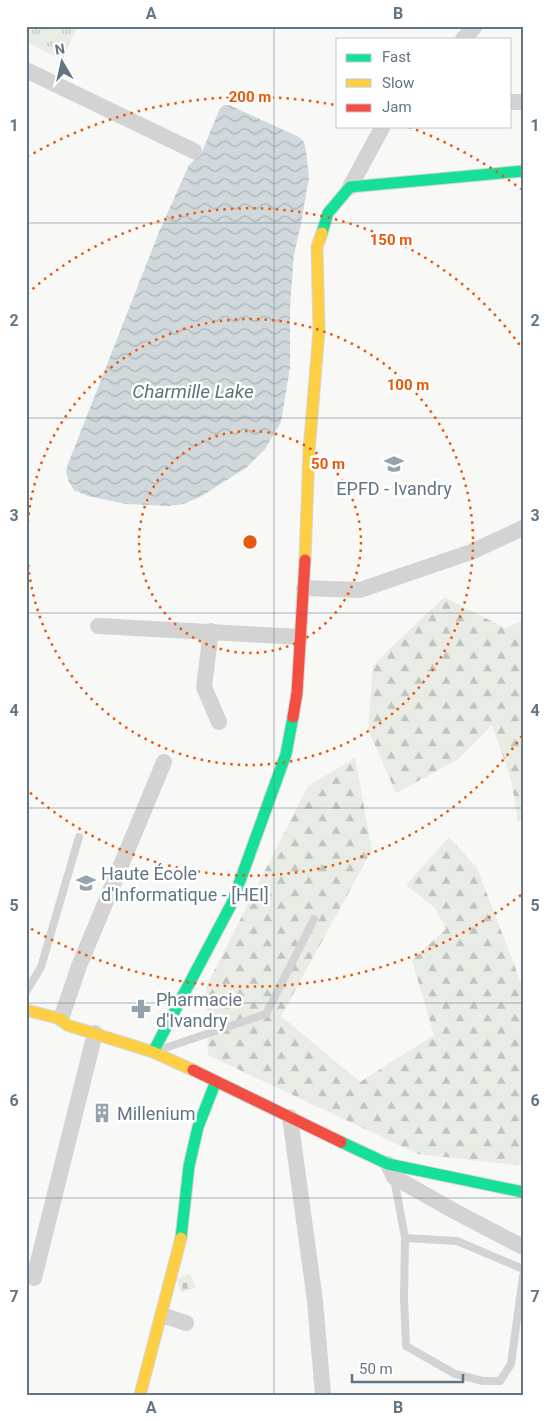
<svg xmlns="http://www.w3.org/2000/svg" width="549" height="1421" font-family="Roboto,sans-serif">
  <defs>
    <pattern id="forest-firs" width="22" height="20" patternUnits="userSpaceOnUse" patternTransform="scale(1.25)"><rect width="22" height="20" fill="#e8ece5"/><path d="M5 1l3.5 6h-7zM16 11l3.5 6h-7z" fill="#bfc4bf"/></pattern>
    <pattern id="cemetery-stones" width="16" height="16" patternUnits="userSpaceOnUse" patternTransform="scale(1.25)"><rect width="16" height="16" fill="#e8ece5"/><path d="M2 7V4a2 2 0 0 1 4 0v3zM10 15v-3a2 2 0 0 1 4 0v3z" fill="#bfc4bf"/></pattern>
    <pattern id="park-tufts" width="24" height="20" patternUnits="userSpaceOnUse" patternTransform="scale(1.25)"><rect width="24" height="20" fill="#e8ece5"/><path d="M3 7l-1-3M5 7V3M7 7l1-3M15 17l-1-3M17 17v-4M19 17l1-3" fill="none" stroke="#bfc4bf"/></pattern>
    <pattern id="water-waves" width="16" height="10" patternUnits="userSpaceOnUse" patternTransform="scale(1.25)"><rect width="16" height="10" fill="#d0d8dc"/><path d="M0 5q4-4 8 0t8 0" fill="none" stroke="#acb4b8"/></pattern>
  </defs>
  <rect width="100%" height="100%" fill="#f8f8f7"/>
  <g fill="url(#forest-firs)">
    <path d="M 444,597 L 505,628 L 523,620 L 523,819 L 518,821 L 511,779 L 492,725 L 457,760 L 396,793 L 368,729 L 373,665 Z"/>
    <path d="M 355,758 L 372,850 L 281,1016 L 360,1082 L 434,1035 L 412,960 L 446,929 L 435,908 L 406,885 L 449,837 L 477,868 L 523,988 L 523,1166 L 418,1154 L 208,1055 L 206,987 L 308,786 Z"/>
  </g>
  <path fill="url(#cemetery-stones)" d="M 190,1273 L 196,1288 L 181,1292 L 177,1279 Z"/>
  <path fill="url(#park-tufts)" d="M 26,26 L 78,26 L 62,60 L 26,42 Z"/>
  <path fill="url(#water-waves)" d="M 224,105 L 229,105 L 299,137 L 304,142 L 306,150 L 309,177 L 301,224 L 294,254 L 290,306 L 290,368 L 281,422 L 265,449 L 246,468 L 200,497 L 184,504 L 169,506 L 126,504 L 88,496 L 74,490 L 69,482 L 66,472 L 68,464 L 159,232 L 189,165 L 202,152 L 220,108 Z"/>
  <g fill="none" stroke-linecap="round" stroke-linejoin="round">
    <defs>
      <g id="fast">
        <path d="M 322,233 L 328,213 L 350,187 L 523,171"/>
        <path d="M 153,1052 L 232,903 L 286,754 L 293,717"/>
        <path d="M 341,1142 L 388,1164 L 523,1192"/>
        <path d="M 181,1238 L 189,1166 L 198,1127 L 216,1081"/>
      </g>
      <g id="slow">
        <path d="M 305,560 L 309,451 L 319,330 L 317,247 L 322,233"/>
        <path d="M 26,1010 L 61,1019 L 67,1025 L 153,1052 L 193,1070"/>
        <path d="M 140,1395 L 181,1238"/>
      </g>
      <g id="jam">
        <path d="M 293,717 L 297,693 L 305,560"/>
        <path d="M 193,1070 L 341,1142"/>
      </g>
    </defs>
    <use href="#fast" stroke="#d5d6d7" stroke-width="13"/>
    <use href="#slow" stroke="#d5d6d7" stroke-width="13"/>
    <use href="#jam" stroke="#d5d6d7" stroke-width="13"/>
    <g stroke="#d3d3d4" stroke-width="8">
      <path d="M 26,992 L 41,967 L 79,837"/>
      <path d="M 159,1050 L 266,1014 L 314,919"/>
      <path d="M 394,1178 L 405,1238 L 404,1298 L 406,1346 L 455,1374 L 483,1381 L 500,1381 L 511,1364 L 523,1276"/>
      <path d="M 405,1238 L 457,1241 L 523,1269"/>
    </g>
    <g stroke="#d3d3d4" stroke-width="16">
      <path d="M 463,39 L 475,26"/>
      <path d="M 26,70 L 194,151"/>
      <path d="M 510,102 L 523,102"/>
      <path d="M 350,187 L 383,126"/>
      <path d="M 304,588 L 360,590 L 471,552 L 523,528"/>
      <path d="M 98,626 L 300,637"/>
      <path d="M 211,631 L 204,687 L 219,722"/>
      <path d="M 61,1019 L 79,966 L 164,762"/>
      <path d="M 290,1117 L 315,1301 L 323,1395"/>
      <path d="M 388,1164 L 394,1177 L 454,1211 L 523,1247"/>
      <path d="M 34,1278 L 95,1033"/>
      <path d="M 162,1315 L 186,1323"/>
    </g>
    <use href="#fast" stroke="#16e098" stroke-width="11"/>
    <use href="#slow" stroke="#ffcf43" stroke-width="11"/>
    <use href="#jam" stroke="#f24e42" stroke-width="11"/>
  </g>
  <path fill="none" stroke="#617585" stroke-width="1" stroke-opacity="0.55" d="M 274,26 L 274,1395M 26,223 L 523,223M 26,418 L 523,418M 26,613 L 523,613M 26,808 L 523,808M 26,1003 L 523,1003M 26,1198 L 523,1198"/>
  <g fill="none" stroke="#e8590c" stroke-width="2.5" stroke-dasharray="2.5 5">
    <circle cx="250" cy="542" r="111"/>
    <circle cx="250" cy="542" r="223"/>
    <path d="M522 736A334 334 0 0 1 27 790M27 294A334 334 0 0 1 522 348"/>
    <path d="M521 895A445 445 0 0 1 28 927M27 157A445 445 0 0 1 335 105M409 127A445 445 0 0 1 521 189"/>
  </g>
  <defs>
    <symbol id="school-bare" viewBox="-9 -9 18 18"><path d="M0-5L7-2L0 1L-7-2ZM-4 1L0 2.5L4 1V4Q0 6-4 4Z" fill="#96a3ad" stroke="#fff" stroke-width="2.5" paint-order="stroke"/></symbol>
    <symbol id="pharmacy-bare" viewBox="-9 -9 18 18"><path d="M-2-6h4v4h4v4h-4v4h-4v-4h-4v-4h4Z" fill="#96a3ad" stroke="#fff" stroke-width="2.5" paint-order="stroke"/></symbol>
    <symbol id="building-bare" viewBox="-9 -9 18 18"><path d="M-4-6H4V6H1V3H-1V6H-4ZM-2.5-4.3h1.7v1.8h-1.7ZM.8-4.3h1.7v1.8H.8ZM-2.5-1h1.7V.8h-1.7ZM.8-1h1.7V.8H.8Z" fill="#96a3ad" stroke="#fff" stroke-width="2.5" paint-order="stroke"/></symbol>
  </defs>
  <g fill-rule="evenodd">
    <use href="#school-bare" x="380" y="450" width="28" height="28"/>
    <use href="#school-bare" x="72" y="869" width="28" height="28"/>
    <use href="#pharmacy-bare" x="127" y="995" width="28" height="28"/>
    <use href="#building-bare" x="88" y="1099" width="28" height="28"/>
  </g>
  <g text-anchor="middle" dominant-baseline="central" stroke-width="5" stroke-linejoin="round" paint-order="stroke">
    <g font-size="18" fill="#617585" stroke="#fff" text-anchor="start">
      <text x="394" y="488" text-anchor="middle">EPFD - Ivandry</text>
      <text x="101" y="873">Haute École<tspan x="101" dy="21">d'Informatique - [HEI]</tspan></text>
      <text x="156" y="999">Pharmacie<tspan x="156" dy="21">d'Ivandry</tspan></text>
      <text x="117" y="1113">Millenium</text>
    </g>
    <g font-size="19" font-style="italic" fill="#5c757e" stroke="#fff">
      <text x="193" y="391">Charmille Lake</text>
    </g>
  </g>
  <circle cx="250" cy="542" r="8" fill="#e8590c" stroke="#fff" stroke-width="2.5"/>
  <g font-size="15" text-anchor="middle" font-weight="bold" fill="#e8590c" stroke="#fff" stroke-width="5" stroke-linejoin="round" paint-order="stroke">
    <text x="250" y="102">200 m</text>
    <text x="391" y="245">150 m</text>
    <text x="408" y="390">100 m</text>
    <text x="328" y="469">50 m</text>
  </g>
  <rect width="549" height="1421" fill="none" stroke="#ffffff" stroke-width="55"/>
  <rect x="336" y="38" width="175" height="90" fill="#ffffff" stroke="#c0c8ce"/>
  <rect x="346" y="54" width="25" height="8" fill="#16e098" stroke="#c0c8ce"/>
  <text x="382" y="62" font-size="15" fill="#617585">Fast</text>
  <rect x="346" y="79" width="25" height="8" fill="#ffcf43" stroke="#c0c8ce"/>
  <text x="382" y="88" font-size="15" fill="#617585">Slow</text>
  <rect x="346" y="104" width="25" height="8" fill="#f24e42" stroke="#c0c8ce"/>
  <text x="382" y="112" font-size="15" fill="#617585">Jam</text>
  <g transform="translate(62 62) rotate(351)" stroke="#ffffff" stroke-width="4" paint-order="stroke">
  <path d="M0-4L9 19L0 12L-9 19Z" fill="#617585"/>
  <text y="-8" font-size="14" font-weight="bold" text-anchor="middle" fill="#617585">N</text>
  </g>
  <path d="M352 1374v8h111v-8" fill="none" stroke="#617585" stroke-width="2.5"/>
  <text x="359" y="1374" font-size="15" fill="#617585" stroke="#ffffff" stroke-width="4" paint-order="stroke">50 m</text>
  <rect x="28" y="28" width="494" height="1366" fill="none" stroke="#617585" stroke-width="2"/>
  <g font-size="16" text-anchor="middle" font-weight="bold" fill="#617585">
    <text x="151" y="19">A</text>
    <text x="398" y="19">B</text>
    <text x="14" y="131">1</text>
    <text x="535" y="131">1</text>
    <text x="14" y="326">2</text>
    <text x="535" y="326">2</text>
    <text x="14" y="521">3</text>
    <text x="535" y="521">3</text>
    <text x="14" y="716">4</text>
    <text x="535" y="716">4</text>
    <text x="14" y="911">5</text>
    <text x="535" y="911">5</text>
    <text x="14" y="1106">6</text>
    <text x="535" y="1106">6</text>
    <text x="14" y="1302">7</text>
    <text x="535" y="1302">7</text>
    <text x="151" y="1413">A</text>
    <text x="398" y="1413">B</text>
  </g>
</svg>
